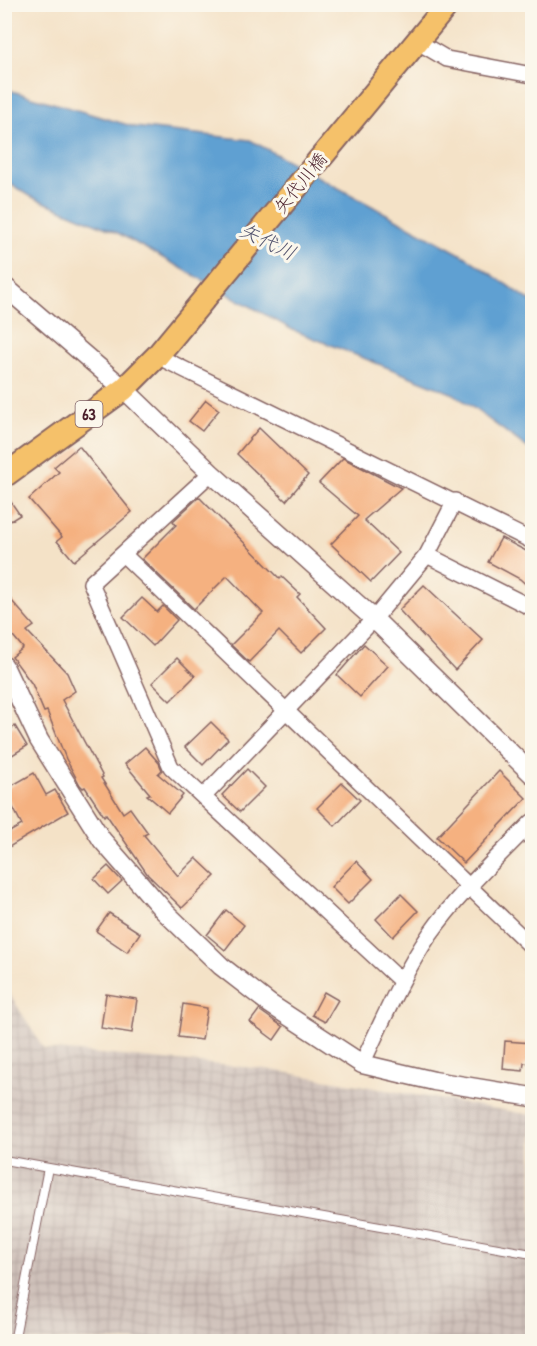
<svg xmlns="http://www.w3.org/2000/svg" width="537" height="1346" font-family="'Patrick Hand','Klee One',sans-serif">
  <defs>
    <pattern id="industrial-grid" width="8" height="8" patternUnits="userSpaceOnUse" patternTransform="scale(1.5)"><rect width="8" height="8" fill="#cfc1ba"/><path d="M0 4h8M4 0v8" fill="none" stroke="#b3a5a0"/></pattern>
  </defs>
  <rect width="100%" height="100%" fill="#fbf7ec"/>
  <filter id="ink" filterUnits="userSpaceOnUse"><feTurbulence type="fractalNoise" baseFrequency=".0167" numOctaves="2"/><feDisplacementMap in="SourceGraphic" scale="12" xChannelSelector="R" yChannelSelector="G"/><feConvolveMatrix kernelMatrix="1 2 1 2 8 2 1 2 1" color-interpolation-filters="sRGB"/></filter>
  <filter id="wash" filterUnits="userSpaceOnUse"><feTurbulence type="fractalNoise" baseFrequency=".008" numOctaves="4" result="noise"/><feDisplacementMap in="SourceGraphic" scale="24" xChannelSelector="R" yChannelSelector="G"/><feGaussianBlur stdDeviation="1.35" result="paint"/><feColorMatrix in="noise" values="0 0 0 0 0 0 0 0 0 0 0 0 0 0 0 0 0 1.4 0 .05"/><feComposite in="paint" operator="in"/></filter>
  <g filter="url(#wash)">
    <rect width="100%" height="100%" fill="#f4e2c7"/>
    <path fill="url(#industrial-grid)" d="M 4,985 L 44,1049 L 265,1069 L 532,1115 L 532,1341 L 5,1341 Z"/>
    <path fill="#5fa0d2" stroke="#54607e" stroke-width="1.5" d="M 5,89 L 135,127 L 250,140 L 466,257 L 532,302 L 532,451 L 454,394 L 293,330 L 116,232 L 32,197 L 5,181 Z"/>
    <g id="blocks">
      <g fill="#f5b180">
        <path d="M 206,400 L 219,410 L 202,431 L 189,421 Z"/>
        <path d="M 259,428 L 308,475 L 286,501 L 237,454 Z"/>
        <path d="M 79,446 L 132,512 L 74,561 L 57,541 L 62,537 L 29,499 L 59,472 L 54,467 Z"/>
        <path d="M 343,458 L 401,488 L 364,520 L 399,553 L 371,582 L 331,544 L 358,516 L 319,483 Z"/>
        <path d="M 4,492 L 20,515 L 4,525 Z"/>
        <path d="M 199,497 L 280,579 L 282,577 L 300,594 L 297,597 L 326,628 L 301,653 L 279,631 L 249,662 L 231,645 L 263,613 L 227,576 L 194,609 L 142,559 L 176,525 L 173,521 Z"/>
        <path d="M 501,538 L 532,554 L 532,590 L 520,579 L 488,562 Z"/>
        <path d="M 424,585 L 483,640 L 455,670 L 399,610 Z"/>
        <path d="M 4,592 L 34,626 L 27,631 L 67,673 L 75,691 L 62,700 L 103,777 L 101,778 L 123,813 L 130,808 L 148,833 L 144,835 L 178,876 L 196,858 L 215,876 L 182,908 L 148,875 L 106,814 L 104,816 L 85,787 L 83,788 L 80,785 L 66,759 L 47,711 L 44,712 L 32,684 L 12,657 L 23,648 L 4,625 Z"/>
        <path d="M 142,598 L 157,612 L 163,606 L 177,620 L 153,646 L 123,617 Z"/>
        <path d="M 364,644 L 388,666 L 360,697 L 337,675 Z"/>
        <path d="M 177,658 L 195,676 L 170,701 L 152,683 Z"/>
        <path d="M 211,722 L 228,739 L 203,765 L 185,747 Z"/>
        <path d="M 15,726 L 27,746 L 4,760 L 4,733 Z"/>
        <path d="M 145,747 L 159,763 L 162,770 L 158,774 L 183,795 L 168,813 L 147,795 L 150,794 L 125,764 Z"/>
        <path d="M 247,769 L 265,787 L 240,812 L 222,795 Z"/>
        <path d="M 499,771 L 526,798 L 464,863 L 437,837 Z"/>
        <path d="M 34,773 L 46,795 L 55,790 L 68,812 L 4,850 L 4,835 L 22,825 L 4,790 Z"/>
        <path d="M 342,783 L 360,800 L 335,826 L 317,808 Z"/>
        <path d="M 356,861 L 373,879 L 348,904 L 331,887 Z"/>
        <path d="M 108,866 L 122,881 L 108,894 L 94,879 Z"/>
        <path d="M 401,894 L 418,911 L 393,937 L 376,919 Z"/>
        <path d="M 226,910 L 244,925 L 225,950 L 207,935 Z"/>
        <path d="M 109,913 L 140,933 L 127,952 L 96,931 Z"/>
        <path d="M 324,992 L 338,1000 L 325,1022 L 312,1015 Z"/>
        <path d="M 106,994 L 137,999 L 132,1033 L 101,1028 Z"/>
        <path d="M 183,1004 L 207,1008 L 202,1040 L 178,1037 Z"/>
        <path d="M 259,1010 L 283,1027 L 274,1040 L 250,1022 Z"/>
        <path d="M 505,1041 L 532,1043 L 532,1064 L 524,1063 L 523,1071 L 503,1069 Z"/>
      </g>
    </g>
  </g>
  <g filter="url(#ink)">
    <use href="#blocks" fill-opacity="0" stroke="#866362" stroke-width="1.5"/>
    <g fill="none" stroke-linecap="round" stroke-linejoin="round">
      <defs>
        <g id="service">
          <path d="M 4,1160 L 532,1254"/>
          <path d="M 14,1342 L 48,1168"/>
        </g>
        <g id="minor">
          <path d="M 418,42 L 447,59 L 532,75"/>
          <path d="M 157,356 L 532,541"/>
          <path d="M 211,473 L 91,583 L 171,767 L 401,981"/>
          <path d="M 124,555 L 532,947"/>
          <path d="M 427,555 L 532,608"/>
          <path d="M 204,796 L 374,619 L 427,555 L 455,501"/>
          <path d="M 362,1064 C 383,1020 402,975 430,934 C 459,893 497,858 532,822"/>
        </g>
        <g id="tertiary">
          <path d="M 4,286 L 124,389 L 211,473 L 374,619 L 532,774"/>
          <path d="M 4,666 L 39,740 L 102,840 L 164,911 L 221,966 L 270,1004 L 362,1064 L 434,1081 L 532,1097"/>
        </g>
        <path id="primary" d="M 4,476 L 124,389 L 157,356 L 448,4"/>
      </defs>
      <use href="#service" stroke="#866362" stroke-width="10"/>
      <use href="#minor" stroke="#866362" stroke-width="18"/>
      <use href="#tertiary" stroke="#866362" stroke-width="21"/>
      <use href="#primary" stroke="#866362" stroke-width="26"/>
      <use href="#service" stroke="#fff" stroke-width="8"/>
      <use href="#minor" stroke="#fff" stroke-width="15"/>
      <use href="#tertiary" stroke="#fff" stroke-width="18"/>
      <use href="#primary" stroke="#f5c16b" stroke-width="22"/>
    </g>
  </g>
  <g text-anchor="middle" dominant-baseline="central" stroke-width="6" stroke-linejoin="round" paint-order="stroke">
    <rect fill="#fbf7ec" stroke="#7f6065" stroke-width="1.5" x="75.5" y="401" width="27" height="26" rx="4.5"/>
    <g font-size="16" font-weight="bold" fill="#4a1f2b">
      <text x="89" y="414">63</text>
    </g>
    <g font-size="18" fill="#4a1f2b" stroke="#fbf7ec">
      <text transform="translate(300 183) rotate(-51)">矢代川橋</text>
    </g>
    <g font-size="20" font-style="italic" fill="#52536e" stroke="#fbf7ec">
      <text transform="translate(268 241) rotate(26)">矢代川</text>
    </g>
  </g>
  <rect width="537" height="1346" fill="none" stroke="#fbf7ec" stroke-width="24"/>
</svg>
